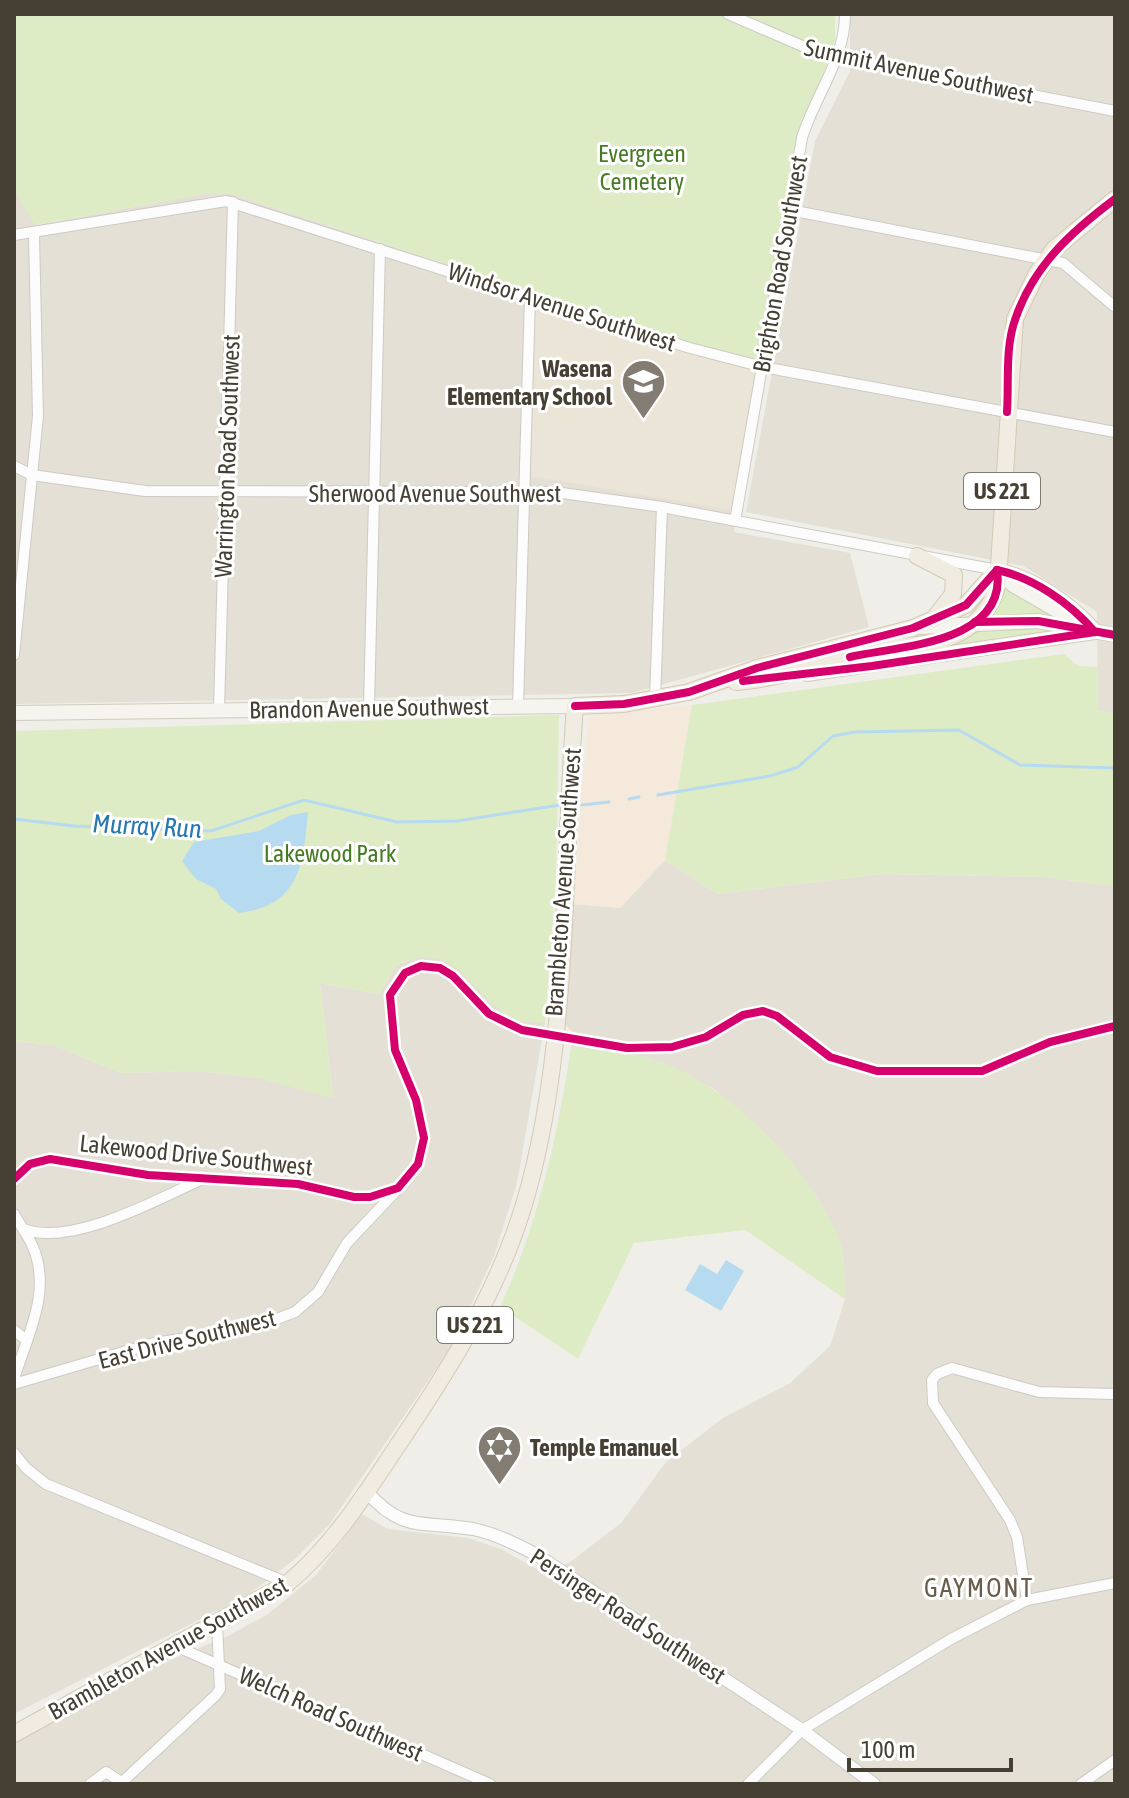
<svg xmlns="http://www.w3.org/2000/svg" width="1129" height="1798" font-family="'Asap Condensed',sans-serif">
  <rect width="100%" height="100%" fill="#f0eee8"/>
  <g fill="#e5e0d5">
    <path d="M 850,14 L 1115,14 L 1115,714 L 1098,711 L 1097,612 L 1023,566 L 746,512 L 815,141 L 850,71 Z"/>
    <path d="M 14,189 L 36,225 L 208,193 L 232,194 L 542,295 L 535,317 L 532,476 L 725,507 L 737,511 L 734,532 L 850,553 L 869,627 L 632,693 L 14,704 Z"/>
    <path d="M 665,860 L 718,894 L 881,874 L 1042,877 L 1115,886 L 1115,1784 L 14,1784 L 14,1743 L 144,1671 L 228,1636 L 268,1614 L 316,1575 L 362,1514 L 388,1529 L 468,1538 L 501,1549 L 544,1573 L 570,1562 L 621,1523 L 666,1462 L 723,1418 L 790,1383 L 830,1346 L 845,1299 L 842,1248 L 771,1140 L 714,1089 L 646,1057 L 571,1047 L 573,1033 L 563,1022 L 573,904 L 620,908 Z"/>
    <path d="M 419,957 L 436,957 L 459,967 L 507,1016 L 545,1022 L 517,1183 L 494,1256 L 452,1346 L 329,1525 L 295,1559 L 248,1595 L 14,1714 L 14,1041 L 53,1045 L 122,1073 L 199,1071 L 258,1078 L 333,1097 L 320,983 L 379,994 L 396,965 Z"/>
  </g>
  <path fill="#f4e9da" d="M 692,705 L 665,860 L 620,908 L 573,904 L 588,720 L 596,715 Z"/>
  <path fill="#ebe5d7" d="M 542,295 L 763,367 L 737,511 L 531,476 L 535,317 Z"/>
  <g fill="#deecc6">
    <path d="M 14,14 L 835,14 L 835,40 L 802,138 L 763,367 L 232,194 L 208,193 L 35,225 L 14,189 Z"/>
    <path d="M 1006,588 L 1054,616 L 992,616 Z"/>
    <path d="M 1029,629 L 1067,630 L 939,649 L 979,630 Z"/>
    <path d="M 1064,654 L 1078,666 L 1098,667 L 1098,711 L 1115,714 L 1115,886 L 1042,877 L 881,874 L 718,894 L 665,860 L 692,705 Z"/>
    <path d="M 559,715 L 556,880 L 545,1022 C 476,1031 473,930 396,965 L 379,994 L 320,983 L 333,1098 L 258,1078 L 199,1071 L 122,1073 L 53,1045 L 14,1041 L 14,731 Z"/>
    <path d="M 571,1047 C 595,1050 621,1051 644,1057 C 722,1075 814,1171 841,1244 C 846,1260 844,1282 845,1299 L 745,1230 L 634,1243 L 578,1359 L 500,1307 C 538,1224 557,1138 571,1047 Z"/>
  </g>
  <g fill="#b6daf0">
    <path d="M 308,812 C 303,864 301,905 239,913 L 221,899 L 216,889 L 196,879 L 182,861 L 194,842 L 259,831 L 291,815 Z"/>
    <path d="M 726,1260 L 744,1271 L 721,1311 L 685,1290 L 700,1264 L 717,1274 Z"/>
  </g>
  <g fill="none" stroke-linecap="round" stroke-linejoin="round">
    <g stroke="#b6daf0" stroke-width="3">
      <path d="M 658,795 L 770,776 L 798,767 L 833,736 L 855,732 L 959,730 L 1020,765 L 1115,768"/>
      <path d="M 629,799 L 639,797"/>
      <path d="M 582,805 L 609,802"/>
      <path d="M 14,819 L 74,826 L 211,831 L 304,800 L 397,822 L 457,821 L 560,805"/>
    </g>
    <defs>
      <g id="minor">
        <path d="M 728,14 L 821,54 L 1115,111"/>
        <path d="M 790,210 L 1063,263 L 1115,307"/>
        <path d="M 14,235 L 226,201 L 690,348 L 763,367 L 1115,432"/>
        <path d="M 14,466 L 32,475 L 145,491 L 555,492 L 662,507 L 997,570"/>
        <path d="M 735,521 L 802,138 C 815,95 845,60 845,14"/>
        <path d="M 14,655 L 38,416 L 34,234"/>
        <path d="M 655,700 L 662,507"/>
        <path d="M 518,706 L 530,297"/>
        <path d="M 369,707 L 380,249"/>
        <path d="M 219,710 L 233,202"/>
        <path d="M 14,1179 L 30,1164 L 50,1159 L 148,1175 L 298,1184 L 354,1197 L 370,1197 L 398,1188 L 418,1164 L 424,1138 L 416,1100 L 395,1050 L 390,995 L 405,973 L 421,966 L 440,968 L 453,976 L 489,1014 L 522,1030 L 627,1048 L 672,1047 L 706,1037 L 743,1015 L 763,1011 L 777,1016 L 830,1057 L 877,1071 L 982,1071 L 1050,1042 L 1115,1026"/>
        <path d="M 14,1214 C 20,1225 28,1235 33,1247 C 52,1292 27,1336 14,1379"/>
        <path d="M 23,1229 C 71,1247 157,1200 202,1179"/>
        <path d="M 14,1330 L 27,1341"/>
        <path d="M 14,1384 L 154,1343 L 253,1328 L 295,1312 L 318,1292 L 347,1243 L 397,1190"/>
        <path d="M 14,1453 L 26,1468 L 46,1484 L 288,1583"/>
        <path d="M 1027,1600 L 1017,1537 L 1010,1520 L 933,1403 L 932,1380 L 937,1374 L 952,1368 L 1039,1392 L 1115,1394"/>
        <path d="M 173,1645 L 490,1784"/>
        <path d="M 90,1784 L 106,1772 L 121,1782"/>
        <path d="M 120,1784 L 216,1695 L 220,1689 L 217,1622"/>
        <path d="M 748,1784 L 802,1730 L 951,1639 L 1027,1600 L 1115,1583"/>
        <path d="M 1081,1784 L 1115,1760"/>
      </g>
      <path id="tertiary" d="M 366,1491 C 404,1534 423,1520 473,1529 C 496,1534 516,1544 537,1555 L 802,1730 L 874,1784"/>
      <g id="secondary">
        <path d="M 997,570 C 1034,578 1070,603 1095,631"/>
        <path d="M 997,570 L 1013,585 L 1077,622"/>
        <path d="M 921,627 L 1038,621 L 1115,635"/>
        <path d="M 807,674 L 1095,632"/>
        <path d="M 14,713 L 575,706"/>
      </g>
      <g id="primary">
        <path d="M 917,556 L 954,575 L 953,594 L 933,620"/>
        <path d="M 736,682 C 786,678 832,659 881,650 C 907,645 934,646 959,633 C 979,623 995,603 998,581 L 1015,319 L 1037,273 L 1054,249 L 1115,199"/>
        <path d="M 14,1734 L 288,1583 C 336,1543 369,1488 404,1436 C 449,1369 489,1305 516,1229 C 571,1073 562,870 575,706 L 624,704 L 689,692 L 757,668 L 913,628 L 966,605 L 997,570"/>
      </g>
    </defs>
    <use href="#minor" stroke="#cccac4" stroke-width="12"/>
    <use href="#tertiary" stroke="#cccac4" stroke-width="14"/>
    <use href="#secondary" stroke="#d1ccc0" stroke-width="16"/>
    <use href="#primary" stroke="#d3cab4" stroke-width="18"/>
    <use href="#minor" stroke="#fdfcfc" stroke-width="10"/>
    <use href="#tertiary" stroke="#fdfcfc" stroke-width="12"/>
    <use href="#secondary" stroke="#f6f4ee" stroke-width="14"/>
    <use href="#primary" stroke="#f1ece2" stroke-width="16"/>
    <defs>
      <g id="cycleway">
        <path d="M 1007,412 C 1009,383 1005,348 1015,320 C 1033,266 1071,232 1115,199"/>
        <path d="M 997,570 C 1034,578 1070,603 1095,632"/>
        <path d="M 975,622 L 1038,621 L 1115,635"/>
        <path d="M 850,657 C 897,646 1008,644 997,570"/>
        <path d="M 743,681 L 872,666 L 1095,632"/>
        <path d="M 575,706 L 624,704 L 689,692 L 757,668 L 913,628 L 966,605 L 997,570"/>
        <path d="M 14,1179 L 30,1164 L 50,1159 L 148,1175 L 298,1184 L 354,1197 L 370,1197 L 398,1188 L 418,1164 L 424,1138 L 416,1100 L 395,1050 L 390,995 L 405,973 L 421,966 L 440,968 L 453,976 L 489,1014 L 522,1030 L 627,1048 L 672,1047 L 706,1037 L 743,1015 L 763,1011 L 777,1016 L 830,1057 L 877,1071 L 982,1071 L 1050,1042 L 1115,1026"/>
      </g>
    </defs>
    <use href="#cycleway" stroke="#fff" stroke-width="13"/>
    <use href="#cycleway" stroke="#d6006c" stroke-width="8"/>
  </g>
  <defs>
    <symbol id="school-pin" viewBox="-11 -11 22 30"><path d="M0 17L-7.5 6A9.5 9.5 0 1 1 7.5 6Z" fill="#827c73" stroke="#fff"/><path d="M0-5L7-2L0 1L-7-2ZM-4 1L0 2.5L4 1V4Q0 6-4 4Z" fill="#fff"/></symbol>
    <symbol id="synagogue-pin" viewBox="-11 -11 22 30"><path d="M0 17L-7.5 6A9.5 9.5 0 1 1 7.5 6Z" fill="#827c73" stroke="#fff"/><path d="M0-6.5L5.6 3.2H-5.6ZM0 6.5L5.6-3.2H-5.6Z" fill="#fff"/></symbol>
  </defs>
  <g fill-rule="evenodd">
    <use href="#school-pin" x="618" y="356" width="51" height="69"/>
    <use href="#synagogue-pin" x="474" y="1422" width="51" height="69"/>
  </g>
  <g text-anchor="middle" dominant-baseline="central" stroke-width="6" stroke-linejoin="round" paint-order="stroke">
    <g fill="#fff" stroke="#7e7971" stroke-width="2">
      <rect x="964" y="473" width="76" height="36" rx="6"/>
      <rect x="437" y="1307" width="76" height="36" rx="6"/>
    </g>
    <g font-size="22" font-weight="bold" fill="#463f34">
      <text x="1002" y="491">US 221</text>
      <text x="475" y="1325">US 221</text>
    </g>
    <g font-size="24" fill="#463f34" stroke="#fff">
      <text transform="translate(919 71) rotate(12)">Summit Avenue Southwest</text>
      <text transform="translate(780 264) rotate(-80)">Brighton Road Southwest</text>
      <text transform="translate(562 307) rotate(18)">Windsor Avenue Southwest</text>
      <text transform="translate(227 456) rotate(-88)">Warrington Road Southwest</text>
      <text x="435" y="493">Sherwood Avenue Southwest</text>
      <text transform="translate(369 708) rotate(-1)">Brandon Avenue Southwest</text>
      <text transform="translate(563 882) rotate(-86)">Brambleton Avenue Southwest</text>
      <text transform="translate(196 1155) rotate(6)">Lakewood Drive Southwest</text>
      <text transform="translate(187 1339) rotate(-14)">East Drive Southwest</text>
      <text transform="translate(628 1616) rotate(33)">Persinger Road Southwest</text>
      <text transform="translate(168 1648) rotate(-29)">Brambleton Avenue Southwest</text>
      <text transform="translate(331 1714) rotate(24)">Welch Road Southwest</text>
    </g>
    <g font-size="24" fill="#467b24" stroke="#fff">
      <text x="642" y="153">Evergreen<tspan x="642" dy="28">Cemetery</tspan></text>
      <text x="330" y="853">Lakewood Park</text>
    </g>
    <g font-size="24" font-weight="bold" fill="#463f34" stroke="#fff" text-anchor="end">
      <text x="612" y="368">Wasena<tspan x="612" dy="28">Elementary School</tspan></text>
      <text x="530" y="1447" text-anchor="start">Temple Emanuel</text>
    </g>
    <g font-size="26" font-style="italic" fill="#2678b0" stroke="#fff">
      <text transform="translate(147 826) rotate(3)">Murray Run</text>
    </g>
    <g font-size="26" letter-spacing="2" fill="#695d4b" stroke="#fff">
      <text x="979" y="1588">GAYMONT</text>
    </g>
  </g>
  <rect width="1129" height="1798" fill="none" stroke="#463f34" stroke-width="32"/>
  <path d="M849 1758v12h162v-12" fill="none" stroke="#463f34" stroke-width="4"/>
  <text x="861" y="1758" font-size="24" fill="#463f34" stroke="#ffffff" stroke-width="6" paint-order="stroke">100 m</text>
</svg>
